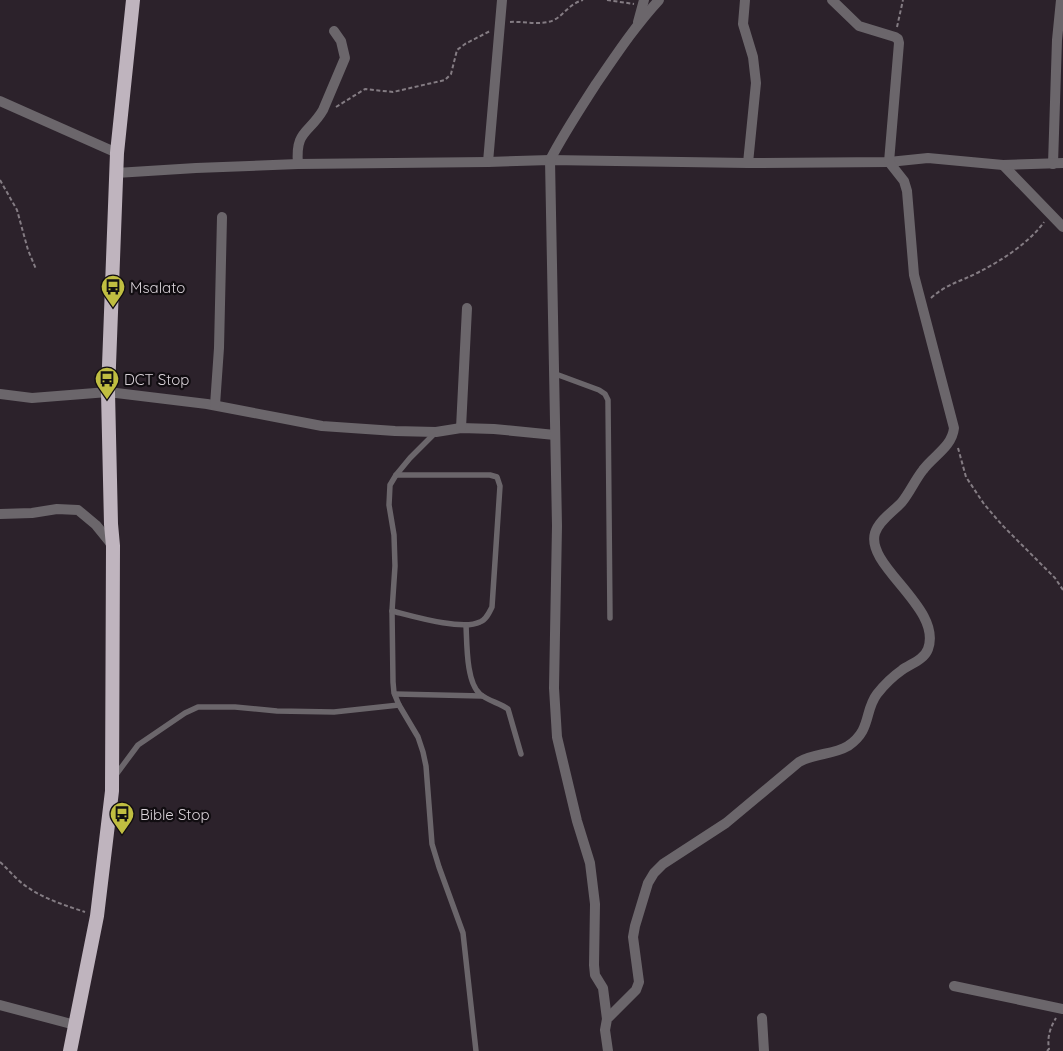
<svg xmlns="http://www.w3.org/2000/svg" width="1063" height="1051" font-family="Quicksand,sans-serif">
  <rect width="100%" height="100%" fill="#2c222b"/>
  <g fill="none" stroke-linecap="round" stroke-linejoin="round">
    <g stroke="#847c83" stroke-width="2" stroke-dasharray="4 2.5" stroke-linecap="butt">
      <path d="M 607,0 L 634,4"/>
      <path d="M 510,22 C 524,21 541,26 554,20 C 565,14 569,4 583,0"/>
      <path d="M 897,27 L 903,0"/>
      <path d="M 336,107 L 365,89 L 393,92 L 445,80 L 451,74 L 457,50 L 465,44 L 490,31"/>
      <path d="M 0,180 L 17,210 L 28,250 L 36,269"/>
      <path d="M 931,298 C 948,283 960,282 979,272 C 1001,261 1030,242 1044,222"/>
      <path d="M 958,448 L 966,477 L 984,504 L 1002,525 L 1055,578 L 1063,590"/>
      <path d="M 0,862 C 8,869 15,878 23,884 C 41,898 64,905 85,912"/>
      <path d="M 1047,1051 L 1049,1049 C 1047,1037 1050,1028 1056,1018"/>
    </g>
    <g stroke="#6b666b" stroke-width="5.5">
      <path d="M 553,373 L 599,390 L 605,394 L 608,400 L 610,618"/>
      <path d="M 436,432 L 410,458 L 396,475 L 390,485 L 389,505 L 394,535 L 395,566 L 392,611 L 393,682 L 394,693 L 399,705 L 418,737 L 423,752 L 426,766 L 432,844 L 439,867 L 463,933 L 476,1051"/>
      <path d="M 392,611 C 412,616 462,631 480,622 C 486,620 489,613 492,607 L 500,486 L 497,477 L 490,475 L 396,475"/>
      <path d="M 466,625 C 467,643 466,682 480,694 C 488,701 500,703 508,709 L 521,754"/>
      <path d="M 395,694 L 482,696"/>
      <path d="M 115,776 L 138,745 L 185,713 L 198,707 L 235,707 L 277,711 L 334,712 L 399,705"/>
    </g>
    <g stroke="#6b666b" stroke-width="10">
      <path d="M 745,0 L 743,24 L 753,57 L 756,83 L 748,163"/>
      <path d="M 638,22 L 644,0"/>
      <path d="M 0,101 L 117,153"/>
      <path d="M 488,162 L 502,0"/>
      <path d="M 298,164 C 295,130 309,134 323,110 L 345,58 L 341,41 L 334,31"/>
      <path d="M 1053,164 L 1057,40 L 1061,0"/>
      <path d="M 1003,165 L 1063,227"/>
      <path d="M 116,173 L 196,168 L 298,164 L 488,162 L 550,160 L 748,163 L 889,162 L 928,158 L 1003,165 L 1063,163"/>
      <path d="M 0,394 L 32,398 L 108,392 L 207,404 L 322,426 L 395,431 L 436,432 L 461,428 L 494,429 L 555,435"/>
      <path d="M 215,405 L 219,348 L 222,217"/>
      <path d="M 461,428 L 467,308"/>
      <path d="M 0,514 L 32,513 L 57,509 L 78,510 L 96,525 L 113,546"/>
      <path d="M 954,986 L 1063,1009"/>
      <path d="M 0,1005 L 75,1025"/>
      <path d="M 762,1018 L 764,1051"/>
      <path d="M 607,1019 L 603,988 L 595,975 L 594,965 L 595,904 L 590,863 L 577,821 L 557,737 L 554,688 L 557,526 L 550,160 C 564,133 580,109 596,84 C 616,55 635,26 659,0"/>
      <path d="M 608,1051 L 605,1030 L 607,1019 L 636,990 L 639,982 L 633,937 L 635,926 L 648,883 L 654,873 L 663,864 L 726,823 L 799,762 C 814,753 833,755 848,746 C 872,730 864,711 877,694 C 884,685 892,677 902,670 C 910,664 924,660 928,649 C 943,608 865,566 875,533 C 879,520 894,511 902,502 C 910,492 915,480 923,470 C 933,456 952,447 954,428 L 914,275 L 907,191 L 904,181 L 889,162 L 899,43 L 898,39 L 895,37 L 859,26 L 832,0"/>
    </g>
    <path stroke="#bfb4be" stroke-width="14" d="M 70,1051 L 97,916 L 112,791 L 113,546 L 111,524 L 108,392 L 117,153 L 133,0"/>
  </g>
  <defs>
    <symbol id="bus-pin" viewBox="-11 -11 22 30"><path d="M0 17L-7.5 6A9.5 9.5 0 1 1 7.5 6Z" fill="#c0be41" stroke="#110d11"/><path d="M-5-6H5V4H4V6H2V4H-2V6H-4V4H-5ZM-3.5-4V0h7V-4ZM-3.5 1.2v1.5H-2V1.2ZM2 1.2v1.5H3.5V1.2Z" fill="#111"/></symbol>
  </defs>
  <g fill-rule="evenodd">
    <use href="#bus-pin" x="99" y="273" width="28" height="38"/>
    <use href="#bus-pin" x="93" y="365" width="28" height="38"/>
    <use href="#bus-pin" x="108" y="800" width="28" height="38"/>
  </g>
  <g text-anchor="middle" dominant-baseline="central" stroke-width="4.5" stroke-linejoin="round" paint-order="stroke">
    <g font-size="15" fill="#dad3d9" stroke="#110d11" text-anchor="start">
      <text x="130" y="287">Msalato</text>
      <text x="124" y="379">DCT Stop</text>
      <text x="140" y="814">Bible Stop</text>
    </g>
  </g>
</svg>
